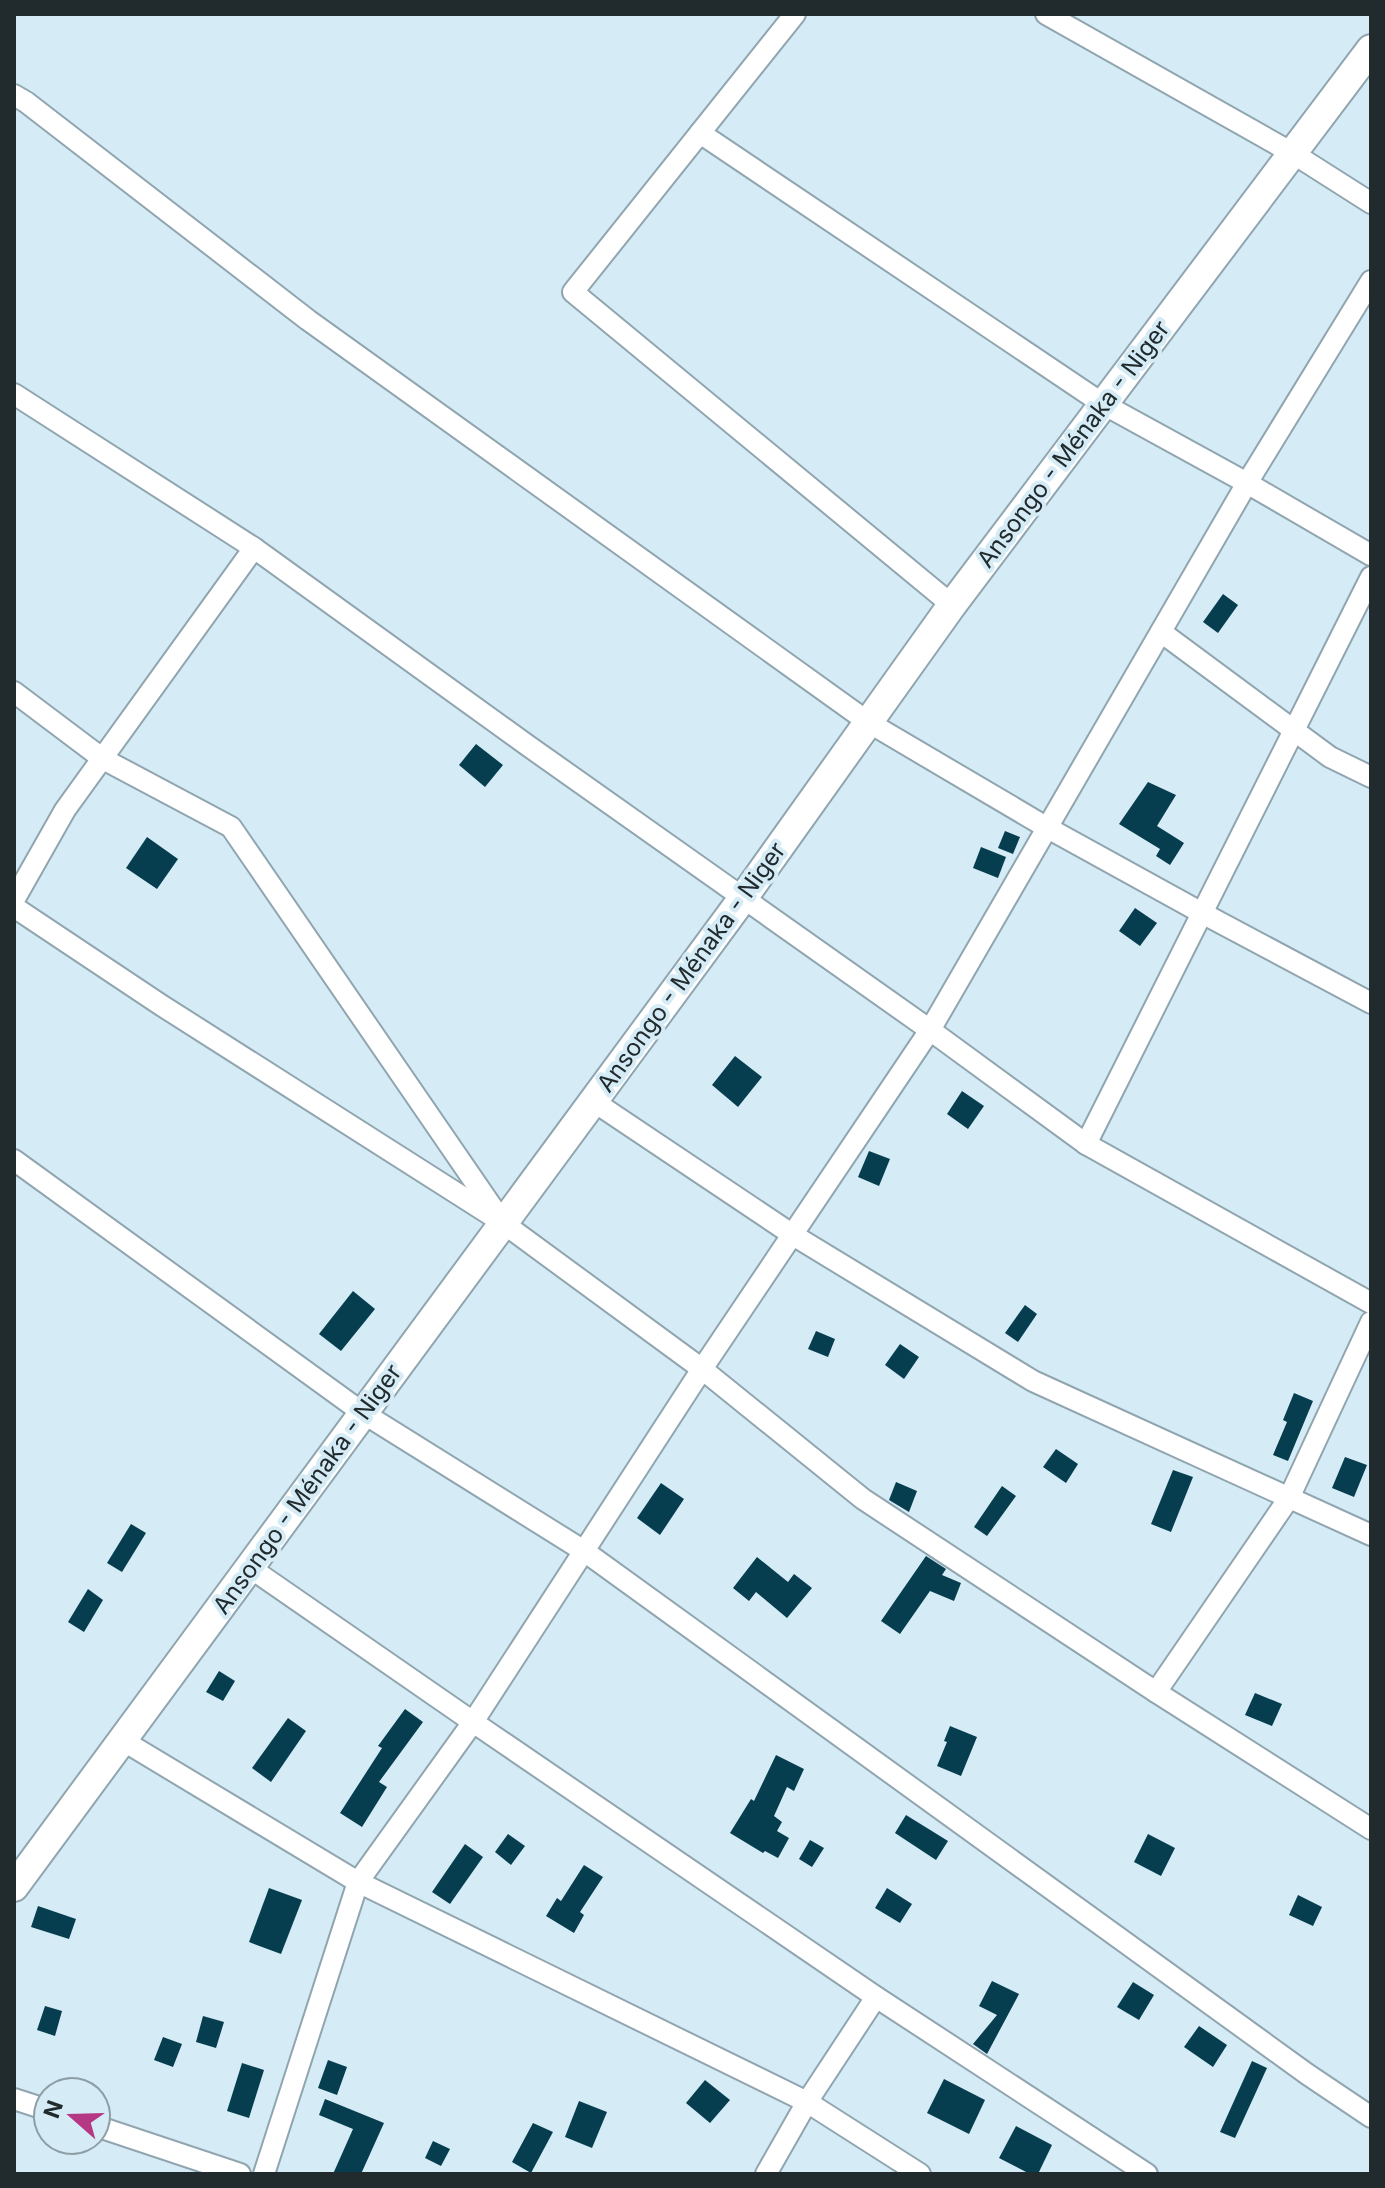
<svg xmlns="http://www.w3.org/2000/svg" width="1385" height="2188" font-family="Inter,sans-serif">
  <rect width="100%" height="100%" fill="#d5ecf6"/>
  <g fill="#063e50">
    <path d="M 1223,594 L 1238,605 L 1218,633 L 1203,622 Z"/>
    <path d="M 476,744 L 503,765 L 485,787 L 459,765 Z"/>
    <path d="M 1148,782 L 1176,795 L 1157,826 L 1184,843 L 1170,865 L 1156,856 L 1160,849 L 1119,824 Z"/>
    <path d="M 1005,831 L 1020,837 L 1013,854 L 998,848 Z"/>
    <path d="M 147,837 L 178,859 L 157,889 L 126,868 Z"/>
    <path d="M 981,847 L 1006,857 L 998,878 L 973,868 Z"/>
    <path d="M 1135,908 L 1157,923 L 1140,946 L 1119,931 Z"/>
    <path d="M 735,1056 L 762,1077 L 738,1107 L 712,1085 Z"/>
    <path d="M 962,1091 L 984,1106 L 968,1129 L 947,1114 Z"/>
    <path d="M 869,1151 L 890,1159 L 879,1186 L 858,1177 Z"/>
    <path d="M 353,1291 L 375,1309 L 341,1351 L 319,1334 Z"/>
    <path d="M 1025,1305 L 1037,1314 L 1018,1342 L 1005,1333 Z"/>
    <path d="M 816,1331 L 835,1339 L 828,1357 L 808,1349 Z"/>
    <path d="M 900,1344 L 919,1357 L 904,1379 L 885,1365 Z"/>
    <path d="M 1294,1393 L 1313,1401 L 1288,1461 L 1273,1455 L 1287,1422 L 1283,1420 Z"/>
    <path d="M 1056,1449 L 1078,1464 L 1066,1483 L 1043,1467 Z"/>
    <path d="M 1345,1457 L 1367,1465 L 1354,1497 L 1332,1488 Z"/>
    <path d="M 1173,1470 L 1193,1477 L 1171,1532 L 1151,1524 Z"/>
    <path d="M 896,1482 L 917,1491 L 909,1512 L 889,1500 Z"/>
    <path d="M 661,1483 L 684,1499 L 660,1535 L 637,1518 Z"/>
    <path d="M 1002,1486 L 1016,1496 L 987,1536 L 974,1527 Z"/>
    <path d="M 131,1524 L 146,1533 L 122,1572 L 107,1563 Z"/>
    <path d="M 926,1556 L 946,1569 L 942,1575 L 961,1583 L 954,1601 L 930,1591 L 900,1634 L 881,1621 Z"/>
    <path d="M 757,1557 L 788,1582 L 794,1574 L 812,1588 L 787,1618 L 756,1592 L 749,1601 L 733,1588 Z"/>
    <path d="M 88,1589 L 103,1600 L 84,1632 L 68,1622 Z"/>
    <path d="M 219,1671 L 235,1681 L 223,1701 L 206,1692 Z"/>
    <path d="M 1255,1693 L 1282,1704 L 1272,1726 L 1245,1715 Z"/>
    <path d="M 405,1709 L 423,1722 L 379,1782 L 387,1787 L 362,1827 L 340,1813 L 382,1748 L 378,1746 Z"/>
    <path d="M 288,1718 L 306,1731 L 271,1782 L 252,1768 Z"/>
    <path d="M 950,1726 L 977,1737 L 961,1776 L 937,1766 L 947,1742 L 944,1741 Z"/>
    <path d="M 776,1755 L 804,1769 L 794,1791 L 787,1787 L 774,1816 L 782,1822 L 777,1831 L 789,1838 L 778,1858 L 765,1851 L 763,1853 L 730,1833 L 751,1799 L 754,1801 Z"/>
    <path d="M 906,1815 L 948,1841 L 936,1860 L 895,1833 Z"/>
    <path d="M 508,1834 L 525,1846 L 511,1865 L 495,1852 Z"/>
    <path d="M 1148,1834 L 1175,1848 L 1161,1876 L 1134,1862 Z"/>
    <path d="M 810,1840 L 824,1848 L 812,1867 L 799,1859 Z"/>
    <path d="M 465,1844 L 483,1857 L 450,1904 L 432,1892 Z"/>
    <path d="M 584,1865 L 603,1877 L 580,1912 L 584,1915 L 574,1933 L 546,1916 L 557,1898 L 561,1901 Z"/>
    <path d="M 269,1888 L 302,1900 L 281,1954 L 249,1942 Z"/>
    <path d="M 887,1888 L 912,1904 L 900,1923 L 875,1908 Z"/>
    <path d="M 1298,1895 L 1322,1907 L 1313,1926 L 1289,1915 Z"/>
    <path d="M 38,1906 L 76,1919 L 69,1939 L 31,1927 Z"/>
    <path d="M 992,1981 L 1019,1994 L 987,2054 L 973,2044 L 997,2015 L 979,2006 Z"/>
    <path d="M 1133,1982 L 1154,1995 L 1139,2020 L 1117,2007 Z"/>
    <path d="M 45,2006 L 62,2011 L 55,2036 L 37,2030 Z"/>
    <path d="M 203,2016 L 224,2022 L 216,2048 L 196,2042 Z"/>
    <path d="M 1199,2026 L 1227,2045 L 1213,2067 L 1184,2047 Z"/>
    <path d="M 163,2037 L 182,2044 L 173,2067 L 154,2060 Z"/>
    <path d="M 328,2060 L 347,2067 L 337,2095 L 318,2088 Z"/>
    <path d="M 1252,2061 L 1267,2068 L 1235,2138 L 1220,2132 Z"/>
    <path d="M 242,2063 L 264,2070 L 249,2118 L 227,2111 Z"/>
    <path d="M 944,2079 L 985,2100 L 969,2134 L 927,2113 Z"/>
    <path d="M 705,2080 L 730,2100 L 710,2123 L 686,2103 Z"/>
    <path d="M 325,2099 L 384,2123 L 361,2174 L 333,2174 L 353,2129 L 319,2115 Z"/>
    <path d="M 579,2101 L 607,2112 L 592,2148 L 565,2137 Z"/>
    <path d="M 533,2123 L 553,2132 L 531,2173 L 512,2162 Z"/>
    <path d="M 1016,2126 L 1052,2145 L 1038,2174 L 1030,2174 L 999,2158 Z"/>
    <path d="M 433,2141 L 450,2149 L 441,2166 L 425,2158 Z"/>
  </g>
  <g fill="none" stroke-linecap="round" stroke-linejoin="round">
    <defs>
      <g id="street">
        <path d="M 795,14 L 573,292 L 952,605"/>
        <path d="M 1046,14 L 1294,154 L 1371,203"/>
        <path d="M 14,95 L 26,102 L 308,320 L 868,722 L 1046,827 L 1202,913 L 1371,1003"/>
        <path d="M 700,133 L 1103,404 L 1247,483 L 1371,555"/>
        <path d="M 14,394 L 254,548 L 527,745 L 930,1030 L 1086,1144 L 1371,1303"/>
        <path d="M 1161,632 L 1330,757 L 1371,777"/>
        <path d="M 14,692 L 103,759 L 231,827 L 503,1223 L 702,1369 L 863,1499 L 1156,1692 L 1371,1829"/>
        <path d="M 14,900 L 65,810 L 254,548"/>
        <path d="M 14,907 L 161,1005 L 494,1217"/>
        <path d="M 593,1101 L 793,1235 L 1033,1381 L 1371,1535"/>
        <path d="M 1086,1144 L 1371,577"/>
        <path d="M 14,1160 L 363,1413 L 584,1551 L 1307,2074 L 1371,2117"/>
        <path d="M 249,1567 L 473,1722 L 876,1997 L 1147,2174"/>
        <path d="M 1156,1692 L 1289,1498 L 1371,1322"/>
        <path d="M 122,1740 L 358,1882 L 807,2102 L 920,2174"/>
        <path d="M 14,2099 L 48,2110"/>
        <path d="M 96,2126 L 240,2174"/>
        <path d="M 264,2174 L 358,1882 L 473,1722 L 702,1369 L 930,1030 L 1247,483 L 1371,281"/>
        <path d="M 766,2174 L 807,2102 L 876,1997"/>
      </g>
      <path id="secondary" d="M 14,1887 L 743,898 L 952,605 L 1371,49"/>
    </defs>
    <use href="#street" stroke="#90a5af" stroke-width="24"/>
    <use href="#secondary" stroke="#90a5af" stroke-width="32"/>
    <use href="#street" stroke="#fff" stroke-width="20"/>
    <use href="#secondary" stroke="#fff" stroke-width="28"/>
  </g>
  <g text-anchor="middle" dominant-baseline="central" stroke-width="8" stroke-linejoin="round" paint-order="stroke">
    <g font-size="24" fill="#212a2d" stroke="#d5ecf6">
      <text transform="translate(1073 444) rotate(-53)">Ansongo - Ménaka - Niger</text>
      <text transform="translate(691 967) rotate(-54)">Ansongo - Ménaka - Niger</text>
      <text transform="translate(307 1489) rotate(-54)">Ansongo - Ménaka - Niger</text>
    </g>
  </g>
  <rect width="1385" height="2188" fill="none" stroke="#212a2d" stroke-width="32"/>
  <g transform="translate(72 2116) rotate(290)"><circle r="38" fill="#d5ecf6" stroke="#8d9ea6" stroke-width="2"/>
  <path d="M0-6L14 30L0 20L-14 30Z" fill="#b63784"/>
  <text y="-12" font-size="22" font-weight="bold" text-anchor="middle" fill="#212a2d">N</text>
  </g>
</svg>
